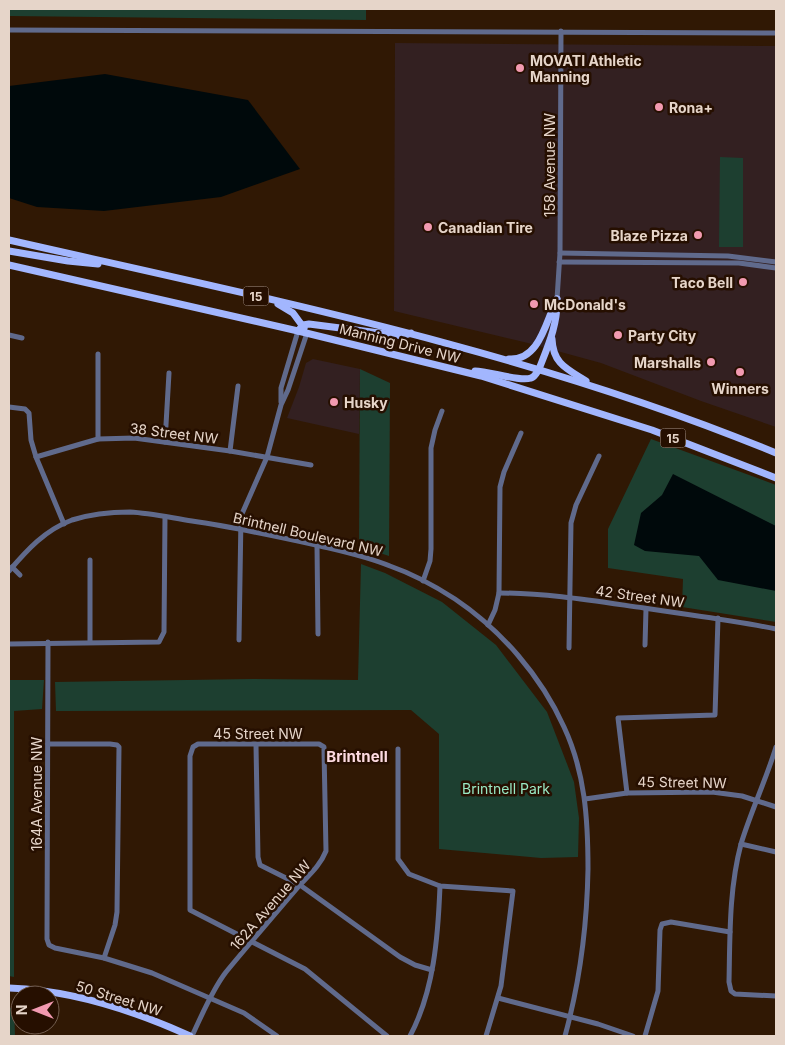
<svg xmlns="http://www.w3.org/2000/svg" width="785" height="1045" font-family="Inter,sans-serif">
  <rect width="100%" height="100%" fill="#301804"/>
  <g fill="#332021">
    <path d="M 395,43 L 776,46 L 776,427 L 701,401 L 601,363 L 528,343 L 394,311 Z"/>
    <path d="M 313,359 L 360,369 L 359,434 L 287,418 L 299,387 L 306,363 Z"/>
  </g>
  <g fill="#1d3f30">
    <path d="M 9,9 L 366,9 L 366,20 L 9,16 Z"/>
    <path d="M 720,157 L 743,158 L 743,247 L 719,247 Z"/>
    <path d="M 360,369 L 390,383 L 389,556 L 359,546 Z"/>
    <path d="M 651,439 L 776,485 L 776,622 L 682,607 L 683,579 L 608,568 L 608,529 Z"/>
    <path d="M 361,564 L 385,573 L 442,602 L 496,645 L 547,712 L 574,782 L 579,818 L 578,857 L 541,858 L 439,849 L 439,734 L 411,710 L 56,711 L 55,682 L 252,679 L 358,680 Z"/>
    <path d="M 9,680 L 44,680 L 42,709 L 14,711 L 14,977 L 9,976 Z"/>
    <path d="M 9,1008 L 14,1008 L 15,1036 L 9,1036 Z"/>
  </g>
  <g fill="#00090b">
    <path d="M 105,74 L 248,100 L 300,169 L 221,197 L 104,211 L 37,207 L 9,198 L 9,86 Z"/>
    <path d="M 673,474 L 776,526 L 776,591 L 718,580 L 699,556 L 645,551 L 634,545 L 641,513 L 662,495 Z"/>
  </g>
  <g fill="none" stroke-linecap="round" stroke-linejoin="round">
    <g stroke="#606a8c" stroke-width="5">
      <path d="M 9,30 L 776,33"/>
      <path d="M 560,253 L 728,256 L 776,262"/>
      <path d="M 559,262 L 739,263 L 776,268"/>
      <path d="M 557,299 L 560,253 L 561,31"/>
      <path d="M 9,335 L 22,338"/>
      <path d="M 98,354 L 98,439"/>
      <path d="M 281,402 L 281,388 L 298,331"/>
      <path d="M 9,407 L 25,409 L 29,413 L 31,440 L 36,457 L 64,524"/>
      <path d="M 165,442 L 169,373"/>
      <path d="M 230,451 L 238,386"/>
      <path d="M 36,457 L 98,439 L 134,438 L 230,451 L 311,465"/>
      <path d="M 317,545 L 318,634"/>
      <path d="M 90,560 L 90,642"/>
      <path d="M 12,567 L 20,575"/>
      <path d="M 9,571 C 27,550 45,530 72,520 C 91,514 110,512 130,512 C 150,513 172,518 192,521 C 234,527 275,536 316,545 C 341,551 366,556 390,566 C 413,574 435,586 455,599 C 501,630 541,676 564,727 C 585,772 588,819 588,869 C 587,926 580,981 565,1036"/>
      <path d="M 423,581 L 430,561 L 431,549 L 431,448 L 435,430 L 442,411"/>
      <path d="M 499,593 C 548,593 595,601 644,608 C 688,615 732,620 776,629"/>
      <path d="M 488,625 L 495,610 L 499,593 L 500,487 L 504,472 L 521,433"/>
      <path d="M 239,640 L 241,516 L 267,457 L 281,405 L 288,390 L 307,333"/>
      <path d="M 48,642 L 47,939 L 49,945 L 55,948 L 104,958 L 152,973 L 244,1013 L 277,1036"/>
      <path d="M 9,644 L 159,642 L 164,632 L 165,517"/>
      <path d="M 645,645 L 646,609"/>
      <path d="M 569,648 L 571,523 L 576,505 L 599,456"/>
      <path d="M 48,744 L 110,744 L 117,745 L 119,747 L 117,912 L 115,925 L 104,958"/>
      <path d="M 256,745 L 258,857 L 260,865 L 300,885 L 400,957 L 415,965 L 432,970"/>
      <path d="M 776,747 C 766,780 751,811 741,844 C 729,889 730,936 729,982 L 731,991 L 735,994 L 776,996"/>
      <path d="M 398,749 L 398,859 L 409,874 L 440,886 L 513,891 L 501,986 L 486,1036"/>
      <path d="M 627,793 L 618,718 L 715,715 L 718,618"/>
      <path d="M 585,799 L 627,793 L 712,792 L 742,796 L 776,807"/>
      <path d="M 741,844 L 776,852"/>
      <path d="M 498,998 L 598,1024 L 633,1036"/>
      <path d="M 192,1036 C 202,1015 212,990 226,972 C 250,943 274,915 298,887 C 309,875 320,866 326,851 L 324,750 L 324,747 L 319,744 L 198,744 L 193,747 L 190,756 L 190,910 L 305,969 L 387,1036"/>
      <path d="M 410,1036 C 434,991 438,937 440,886"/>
      <path d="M 645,1036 L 658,991 L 660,930 L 662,924 L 671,922 L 730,932"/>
    </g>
    <g stroke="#a2b6fe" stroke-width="7">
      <path d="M 9,240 C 268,299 530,351 776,453"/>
      <path d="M 9,251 L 68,261 L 98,264"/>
      <path d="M 9,265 L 298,331 L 481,376 L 652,430 L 776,478"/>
      <path d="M 278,304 L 293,313 L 304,328"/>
      <path d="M 298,331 L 303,325 L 309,324 L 403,336 L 411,333"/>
      <path d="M 552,339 C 553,364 567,369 586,381"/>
      <path d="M 509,359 C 540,361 546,320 557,299"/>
      <path d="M 475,371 C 489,371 520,382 531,378 C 535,377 537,372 539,369 C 548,346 558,324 557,299"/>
      <path d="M 9,988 C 72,990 133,1010 190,1036"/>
    </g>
  </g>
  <g fill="#f29ab0" stroke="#260f00" stroke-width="2">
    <circle cx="520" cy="68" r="5"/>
    <circle cx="659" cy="107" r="5"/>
    <circle cx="428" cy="227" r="5"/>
    <circle cx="698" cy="235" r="5"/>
    <circle cx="743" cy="282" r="5"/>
    <circle cx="534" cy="304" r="5"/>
    <circle cx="618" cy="335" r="5"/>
    <circle cx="711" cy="362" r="5"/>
    <circle cx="740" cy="372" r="5"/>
    <circle cx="334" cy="402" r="5"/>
  </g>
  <g text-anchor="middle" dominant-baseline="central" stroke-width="5" stroke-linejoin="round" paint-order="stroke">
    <g fill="#260f00" stroke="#ac9a8d" stroke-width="1">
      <rect x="243.5" y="286.5" width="25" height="19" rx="4"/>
      <rect x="660.5" y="428.5" width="25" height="19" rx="4"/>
    </g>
    <g font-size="12" font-weight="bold" fill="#e6d5c9">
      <text x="256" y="296">15</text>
      <text x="673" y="438">15</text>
    </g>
    <g font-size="14" font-weight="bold" fill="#e6d5c9" stroke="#260f00" text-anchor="start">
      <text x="530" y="60">MOVATI Athletic<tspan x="530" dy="16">Manning</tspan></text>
      <text x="669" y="107">Rona+</text>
      <text x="438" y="227">Canadian Tire</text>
      <text x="688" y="235" text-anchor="end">Blaze Pizza</text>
      <text x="733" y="282" text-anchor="end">Taco Bell</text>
      <text x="544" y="304">McDonald's</text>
      <text x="628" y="335">Party City</text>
      <text x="701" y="362" text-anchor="end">Marshalls</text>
      <text x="740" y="388" text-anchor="middle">Winners</text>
      <text x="344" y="402">Husky</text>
    </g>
    <g font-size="14" fill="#e6d5c9" stroke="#260f00">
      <text transform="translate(549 165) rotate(-90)">158 Avenue NW</text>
      <text transform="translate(400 343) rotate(14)">Manning Drive NW</text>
      <text transform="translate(174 433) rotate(7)">38 Street NW</text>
      <text transform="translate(308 534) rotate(13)">Brintnell Boulevard NW</text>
      <text transform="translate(640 596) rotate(8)">42 Street NW</text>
      <text x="258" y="733">45 Street NW</text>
      <text transform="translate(682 782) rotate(1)">45 Street NW</text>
      <text transform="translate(36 794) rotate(-90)">164A Avenue NW</text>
      <text transform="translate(270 905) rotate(-49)">162A Avenue NW</text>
      <text transform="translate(119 998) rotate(17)">50 Street NW</text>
    </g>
    <g font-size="14" fill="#99e8c3" stroke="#260f00">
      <text x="506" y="788">Brintnell Park</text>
    </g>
    <g font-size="15" font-weight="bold" fill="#fddae1" stroke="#260f00">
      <text x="357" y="756">Brintnell</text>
    </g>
  </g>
  <rect width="785" height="1045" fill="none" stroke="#e6d5c9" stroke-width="20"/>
  <g transform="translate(35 1010) rotate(270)"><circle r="24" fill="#260f00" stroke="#735e50"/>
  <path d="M0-4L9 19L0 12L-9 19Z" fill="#f29ab0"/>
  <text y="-8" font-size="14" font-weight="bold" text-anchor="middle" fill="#e6d5c9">N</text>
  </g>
</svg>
